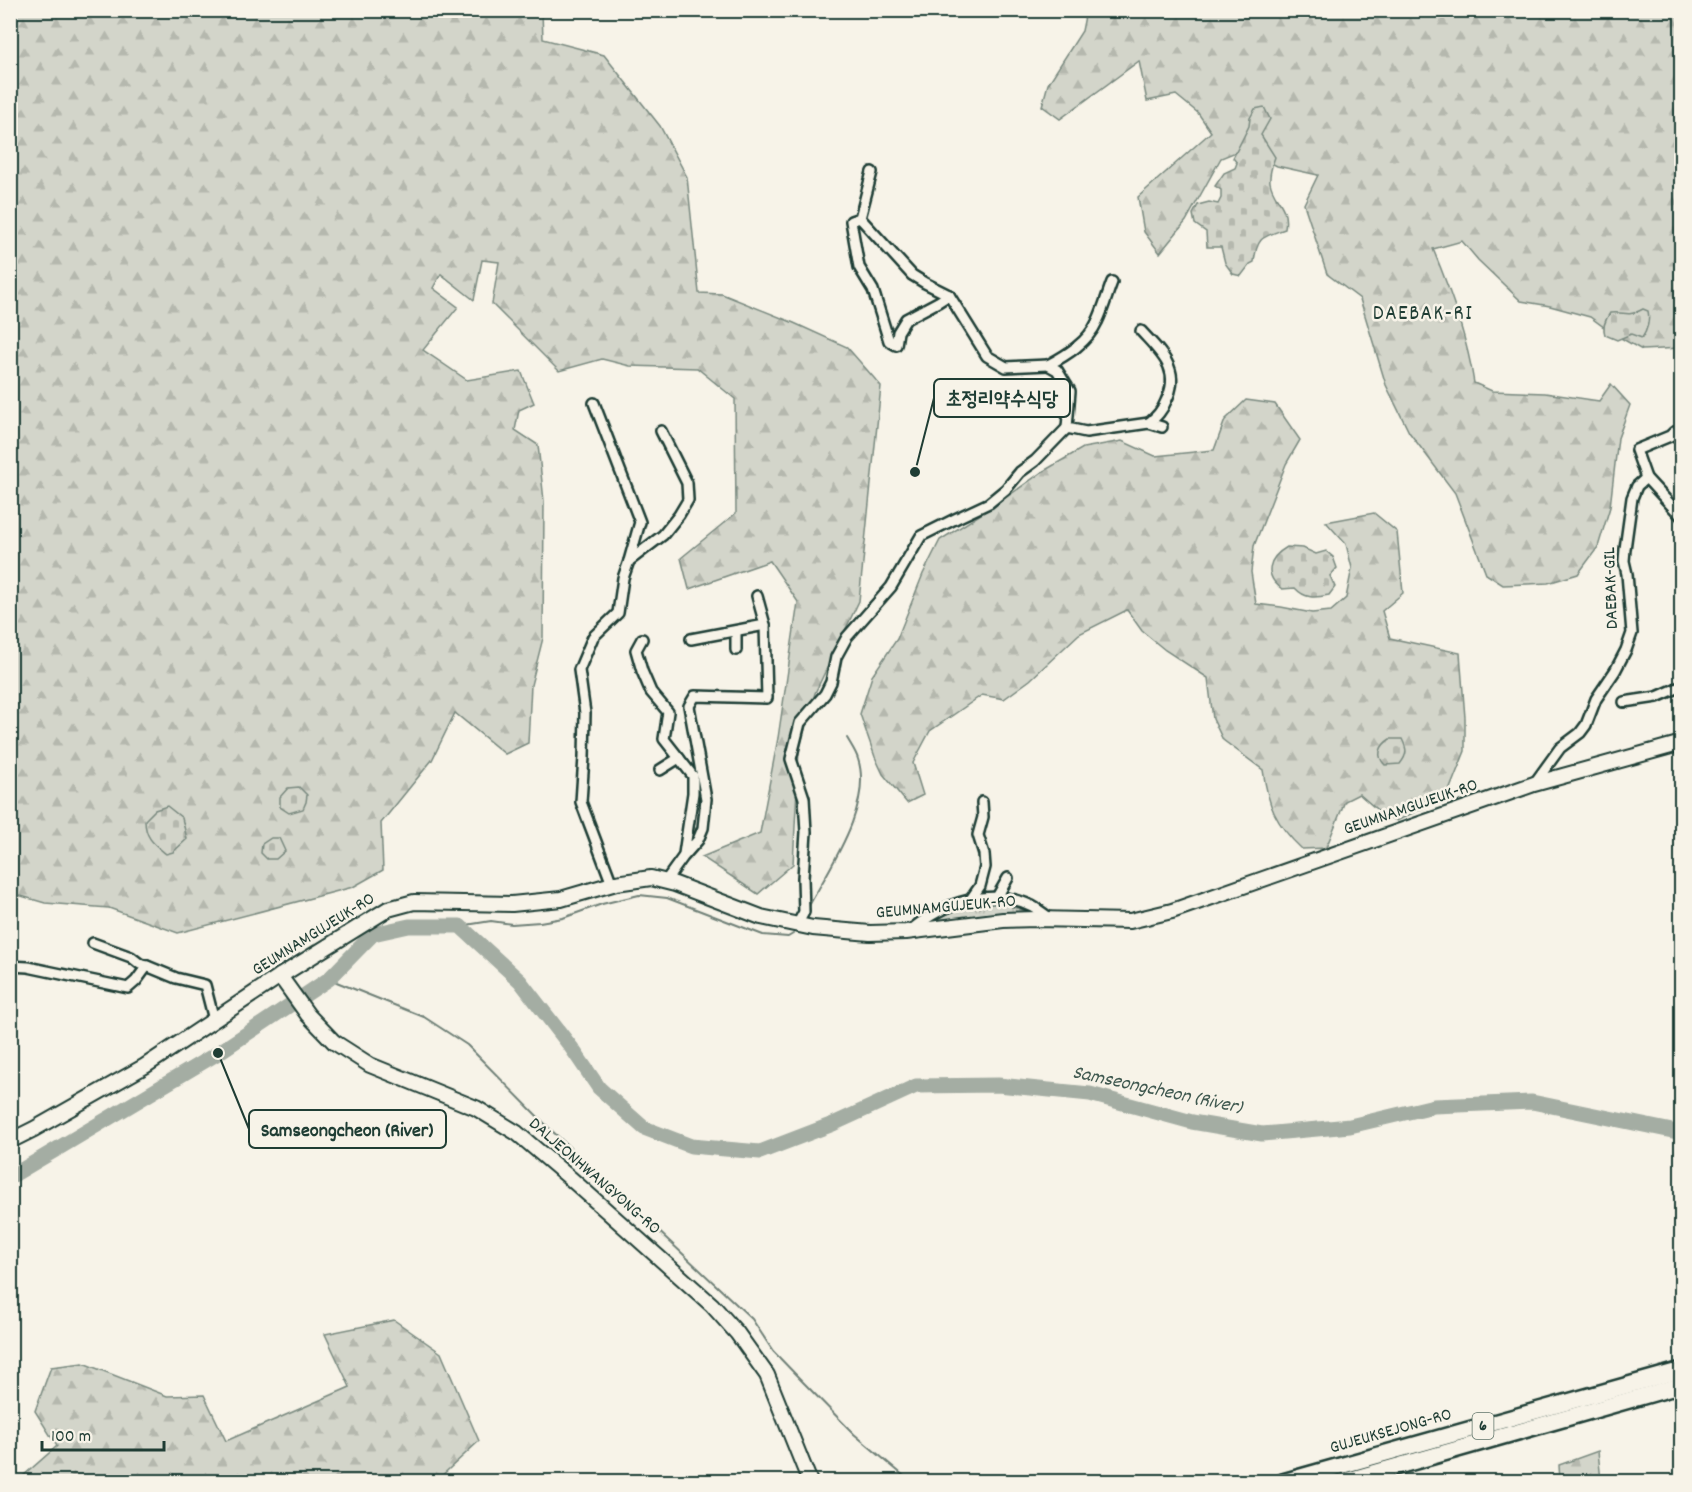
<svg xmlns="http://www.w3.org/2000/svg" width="1692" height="1492" font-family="Dekko,'Poor Story',sans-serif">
  <defs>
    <pattern id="grass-tufts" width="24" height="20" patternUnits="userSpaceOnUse" patternTransform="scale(1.5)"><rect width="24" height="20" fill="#d3d5ca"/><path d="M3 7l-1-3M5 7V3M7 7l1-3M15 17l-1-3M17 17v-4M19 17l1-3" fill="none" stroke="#b5b8ae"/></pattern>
    <pattern id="forest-firs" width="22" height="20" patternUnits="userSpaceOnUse" patternTransform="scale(1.5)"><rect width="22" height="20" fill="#d3d5ca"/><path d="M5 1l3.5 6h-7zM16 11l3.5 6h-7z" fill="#b5b8ae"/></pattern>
    <pattern id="cemetery-stones" width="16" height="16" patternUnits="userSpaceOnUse" patternTransform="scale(1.5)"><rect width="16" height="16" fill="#d3d5ca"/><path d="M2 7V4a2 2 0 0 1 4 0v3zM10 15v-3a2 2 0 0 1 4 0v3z" fill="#b5b8ae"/></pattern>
  </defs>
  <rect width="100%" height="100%" fill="#f7f3e8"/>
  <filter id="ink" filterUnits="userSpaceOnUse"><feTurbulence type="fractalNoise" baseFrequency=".0167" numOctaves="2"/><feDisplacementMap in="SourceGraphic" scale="12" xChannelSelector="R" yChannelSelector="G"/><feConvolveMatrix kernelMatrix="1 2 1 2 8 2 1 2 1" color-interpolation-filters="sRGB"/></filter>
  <g filter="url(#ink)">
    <path fill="url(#grass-tufts)" stroke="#79897f" stroke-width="1.5" d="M 980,901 L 996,902 L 1030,912 L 931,924 C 946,914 961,905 980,901 Z"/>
    <g fill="url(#forest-firs)" stroke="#79897f" stroke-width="1.5">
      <path d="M 10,11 L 544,11 L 542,12 L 543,39 L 604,55 L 660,126 L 687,177 L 699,293 L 722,294 L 794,323 L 847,347 L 881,386 L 859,601 L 815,693 L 799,750 L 793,864 L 758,894 L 702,857 L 760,833 L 778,738 L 798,602 L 770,561 L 689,589 L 681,558 L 736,513 L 735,399 L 697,368 L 630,366 L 602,359 L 559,371 L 492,304 L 499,262 L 482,260 L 474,300 L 441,274 L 433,288 L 458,307 L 423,350 L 467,380 L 521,371 L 534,403 L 519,410 L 515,430 L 538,445 L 544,501 L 543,638 L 531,685 L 528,743 L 505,754 L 455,713 L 432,760 L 381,823 L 383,870 L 353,887 L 178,933 L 109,908 L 45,903 L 11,893 Z"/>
      <path d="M 1086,11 L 1681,11 L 1681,348 L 1642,350 L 1612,333 L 1590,317 L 1550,306 L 1521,301 L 1478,260 L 1462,241 L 1433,249 C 1451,292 1467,337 1474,383 L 1492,391 L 1545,393 L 1599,401 L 1611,384 L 1630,405 L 1618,438 L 1610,507 L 1598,547 L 1578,574 L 1548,583 L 1503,585 L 1486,574 L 1455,493 L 1409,432 L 1386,385 L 1360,299 L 1327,274 L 1304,204 L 1318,175 L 1277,166 L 1243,149 L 1221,158 L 1186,221 L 1160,253 L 1144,232 L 1138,197 L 1211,132 L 1198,113 L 1176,95 L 1147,101 L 1139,61 L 1060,119 L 1042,106 L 1048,84 L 1082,31 Z"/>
      <path d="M 1246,400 L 1275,404 L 1300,440 L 1286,464 L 1254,546 L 1251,572 L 1256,604 L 1281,607 L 1312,613 L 1331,611 L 1346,598 L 1352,568 L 1346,544 L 1326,522 L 1374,513 L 1397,532 L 1403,593 L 1382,611 L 1390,638 L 1460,653 L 1465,718 L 1465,751 L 1447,796 L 1397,821 L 1382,814 L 1359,794 L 1345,801 L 1326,848 L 1302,849 C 1275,824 1268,805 1263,770 L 1223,740 L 1213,719 L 1208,678 L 1165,650 L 1142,631 L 1127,610 L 1079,634 L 1030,680 L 1004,699 L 982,695 L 930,731 L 913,763 L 923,795 L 907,803 L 883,774 L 875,757 L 860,714 L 872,676 L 897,639 L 923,574 L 940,540 L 997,504 L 1042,472 L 1083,448 L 1122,441 L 1155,456 L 1214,450 L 1225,420 Z"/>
      <path d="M 394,1320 L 441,1353 L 479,1441 L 436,1481 L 25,1482 L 22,1477 L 57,1446 L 35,1411 L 51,1367 L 83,1363 L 167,1396 L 204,1395 L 226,1441 L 350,1387 L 325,1334 Z"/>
      <path d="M 1598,1451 L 1601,1481 L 1560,1481 L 1559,1465 Z"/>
    </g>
    <g fill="url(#cemetery-stones)" stroke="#79897f" stroke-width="1.5">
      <path d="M 1264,107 L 1270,119 L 1261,135 L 1275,157 C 1272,166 1269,173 1270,182 C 1273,201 1289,204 1285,229 C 1263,237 1257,236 1254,262 L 1250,264 L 1241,276 L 1233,274 L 1225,263 L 1221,247 L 1207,247 L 1206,232 L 1195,224 L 1193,214 L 1198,205 L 1209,202 L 1218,204 L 1221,198 L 1221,190 L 1215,186 L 1224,173 L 1235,168 L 1237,163 L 1233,158 L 1249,126 L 1250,118 L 1255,109 Z"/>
      <path d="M 1643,309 L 1648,311 C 1650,320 1647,331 1642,338 L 1631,334 L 1617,340 L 1605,335 C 1602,327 1605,320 1610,313 C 1626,311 1626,318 1643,309 Z"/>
      <path d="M 1287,547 L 1303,548 L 1316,554 L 1326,551 L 1333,557 L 1337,568 L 1330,576 L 1335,587 L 1329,595 C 1315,598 1305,599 1295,588 L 1282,589 C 1263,575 1268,558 1287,547 Z"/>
      <path d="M 1390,739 L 1402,739 C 1407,749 1408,754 1400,764 L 1385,765 C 1376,756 1379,746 1390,739 Z"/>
      <path d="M 299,787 L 307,795 L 306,802 L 303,809 L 289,813 L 280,807 L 280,797 L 288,788 Z"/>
      <path d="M 167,806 L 182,818 L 187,839 L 173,852 L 166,854 C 154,844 145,838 145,820 L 155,810 Z"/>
      <path d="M 271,838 L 279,838 L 285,851 L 276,859 L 267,859 L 261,853 L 262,844 Z"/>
    </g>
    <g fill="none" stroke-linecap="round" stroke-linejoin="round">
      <g stroke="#6f8077" stroke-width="2">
        <path d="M 809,906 C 830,867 873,805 858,759 C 856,752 851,745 847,738"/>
        <path d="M 460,926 L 491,921 L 512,924 L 540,922 L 563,918 L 602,904 L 639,895 L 667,898 L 763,935 L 788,937 L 793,934"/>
        <path d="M 329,979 L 424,1017 L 467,1045 L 550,1129 L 752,1319 L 773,1351 L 801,1380 L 854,1434 L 911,1482"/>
      </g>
      <path stroke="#a4ada3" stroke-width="15" d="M 10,1177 L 218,1053 L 329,979 L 373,934 L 409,926 L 460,926 L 520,981 L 571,1047 L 599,1088 L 644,1128 L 691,1146 L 760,1152 L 833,1124 L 916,1086 L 998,1085 L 1090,1094 L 1192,1122 L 1262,1134 L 1350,1126 L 1434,1106 L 1532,1102 L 1682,1133"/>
      <defs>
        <g id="minor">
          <path d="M 872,172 L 860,218 L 912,275 L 925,283 L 949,295 L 987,356 L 1006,367 L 1048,365"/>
          <path d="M 860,218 L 851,221 L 859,267 L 873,290 L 889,341 L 896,345 L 898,332 L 906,319 L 938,302 L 949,295"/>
          <path d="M 1141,331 C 1161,353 1182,370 1166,401 C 1162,411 1157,416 1149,423 L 1162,427"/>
          <path d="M 594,403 L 640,522 L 629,561"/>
          <path d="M 1067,428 L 1070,391 L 1057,370 L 1048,365 C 1067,355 1088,342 1097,322 C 1103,310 1107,295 1112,282"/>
          <path d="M 1674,432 L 1670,436 L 1636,450 L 1646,478 L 1682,517"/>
          <path d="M 736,631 L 736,650"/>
          <path d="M 642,639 L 636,650 L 642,671 L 651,692 L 668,712 L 664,739 L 693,776 L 693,793 L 684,854"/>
          <path d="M 691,639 L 765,625"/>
          <path d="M 1624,702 L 1657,697 L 1682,686"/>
          <path d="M 660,770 L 679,758"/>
          <path d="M 1534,784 L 1560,748 L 1580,733 L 1586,725 L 1596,699 L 1615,671 L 1626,650 L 1632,633 L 1627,574 L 1624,561 L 1625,549 L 1632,498 L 1637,486 L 1646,478"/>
          <path d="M 665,882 L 683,857 L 698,840 L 703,828 L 706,799 L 689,706 L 695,696 L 767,698 L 765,625 L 757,596"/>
          <path d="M 612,884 L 581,802 L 584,757 L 585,713 L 579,670 L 593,637 L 618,613 L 623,578 L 629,561 L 663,535 L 679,515 L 688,500 L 687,483 L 661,431"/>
          <path d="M 997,897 L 1008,878"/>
          <path d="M 971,899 L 980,886 L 985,867 L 984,854 L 978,835 L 983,817 L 982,802"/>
          <path d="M 797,925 L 804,912 L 803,878 L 806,832 L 804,798 L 791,759 L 800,723 L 825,694 L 831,682 L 836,657 L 847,637 L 891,587 L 921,536 L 957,518 L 989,503 L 1006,489 L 1020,472 L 1035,461 L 1067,428 L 1086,432 L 1149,423"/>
          <path d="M 911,930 C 943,903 991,886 1032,906 C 1038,909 1045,915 1051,919"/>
          <path d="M 93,943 L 131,957 L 140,964 L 147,966"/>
          <path d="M 10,966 L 28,967 L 128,988 L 136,981 L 147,966 L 176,978 L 205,985 L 214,1020"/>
        </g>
        <g id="secondary">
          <path d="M 280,976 L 308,1015 L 334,1042 L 370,1065 L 476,1108 L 517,1133 L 570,1178 L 712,1305 L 737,1333 L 767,1375 L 810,1482"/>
          <path d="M 10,1141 L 34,1129 L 145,1066 L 280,976 L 388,909 L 414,902 L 512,904 L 561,899 L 616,883 L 651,878 L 675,884 L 761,917 L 813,928 L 870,933 L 906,932 L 1003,920 L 1037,919 L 1130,921 L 1172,911 L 1534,784 L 1682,743"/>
        </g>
        <g id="trunk">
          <path d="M 1283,1482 L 1682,1370"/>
          <path d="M 1342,1482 L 1682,1385"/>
        </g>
      </defs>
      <use href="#minor" stroke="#1f3d34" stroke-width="14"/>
      <use href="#secondary" stroke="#1f3d34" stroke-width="18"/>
      <use href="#trunk" stroke="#1f3d34" stroke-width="20"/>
      <use href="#minor" stroke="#f7f3e8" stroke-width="9"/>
      <use href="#secondary" stroke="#f7f3e8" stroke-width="14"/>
      <use href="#trunk" stroke="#f7f3e8" stroke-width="15"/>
    </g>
  </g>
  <g text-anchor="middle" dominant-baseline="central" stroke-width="5" stroke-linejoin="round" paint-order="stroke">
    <rect fill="#f7f3e8" stroke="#60746a" stroke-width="1.5" x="1472.5" y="1413" width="21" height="26" rx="4.5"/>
    <g font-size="16" font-weight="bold" fill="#1f3d34">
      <text x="1483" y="1426">6</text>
    </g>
    <g font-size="18" fill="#1f3d34" stroke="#f7f3e8">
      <text transform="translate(1612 588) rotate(-92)">DAEBAK-GIL</text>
      <text transform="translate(1411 808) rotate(-19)">GEUMNAMGUJEUK-RO</text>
      <text transform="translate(946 908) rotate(-5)">GEUMNAMGUJEUK-RO</text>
      <text transform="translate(314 935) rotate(-32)">GEUMNAMGUJEUK-RO</text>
      <text transform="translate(594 1177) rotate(41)">DALJEONHWANGYONG-RO</text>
      <text transform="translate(1391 1432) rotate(-16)">GUJEUKSEJONG-RO</text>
    </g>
    <g font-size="20" font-style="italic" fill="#405950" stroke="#f7f3e8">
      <text transform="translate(1157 1091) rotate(12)">Samseongcheon (River)</text>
    </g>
    <g font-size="21" letter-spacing="1.5" fill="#1f3d34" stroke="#f7f3e8">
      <text x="1423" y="315">DAEBAK-RI</text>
    </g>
  </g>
  <path fill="none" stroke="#1f3d34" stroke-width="2" d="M915 472L934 398M218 1053L249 1129"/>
  <g fill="#1f3d34" stroke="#f7f3e8" stroke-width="2">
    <circle cx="915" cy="472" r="6"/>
    <circle cx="218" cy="1053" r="6"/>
  </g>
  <g fill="#f7f3e8" stroke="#1f3d34" stroke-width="2">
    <rect x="934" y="379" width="136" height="38" rx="6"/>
    <rect x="249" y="1110" width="197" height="38" rx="6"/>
  </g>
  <g font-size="20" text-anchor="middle" font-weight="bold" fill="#1f3d34">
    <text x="1002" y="405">초정리약수식당</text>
    <text x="347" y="1136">Samseongcheon (River)</text>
  </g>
  <rect width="1692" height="1492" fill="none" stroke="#f7f3e8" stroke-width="36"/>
  <rect x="18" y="18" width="1656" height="1456" fill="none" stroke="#1f3d34" stroke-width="2" filter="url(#ink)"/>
  <path d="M42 1441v9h122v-9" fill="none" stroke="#1f3d34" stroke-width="3"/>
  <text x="51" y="1441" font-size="18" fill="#1f3d34" stroke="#f7f3e8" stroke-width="4.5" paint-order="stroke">100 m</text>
</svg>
